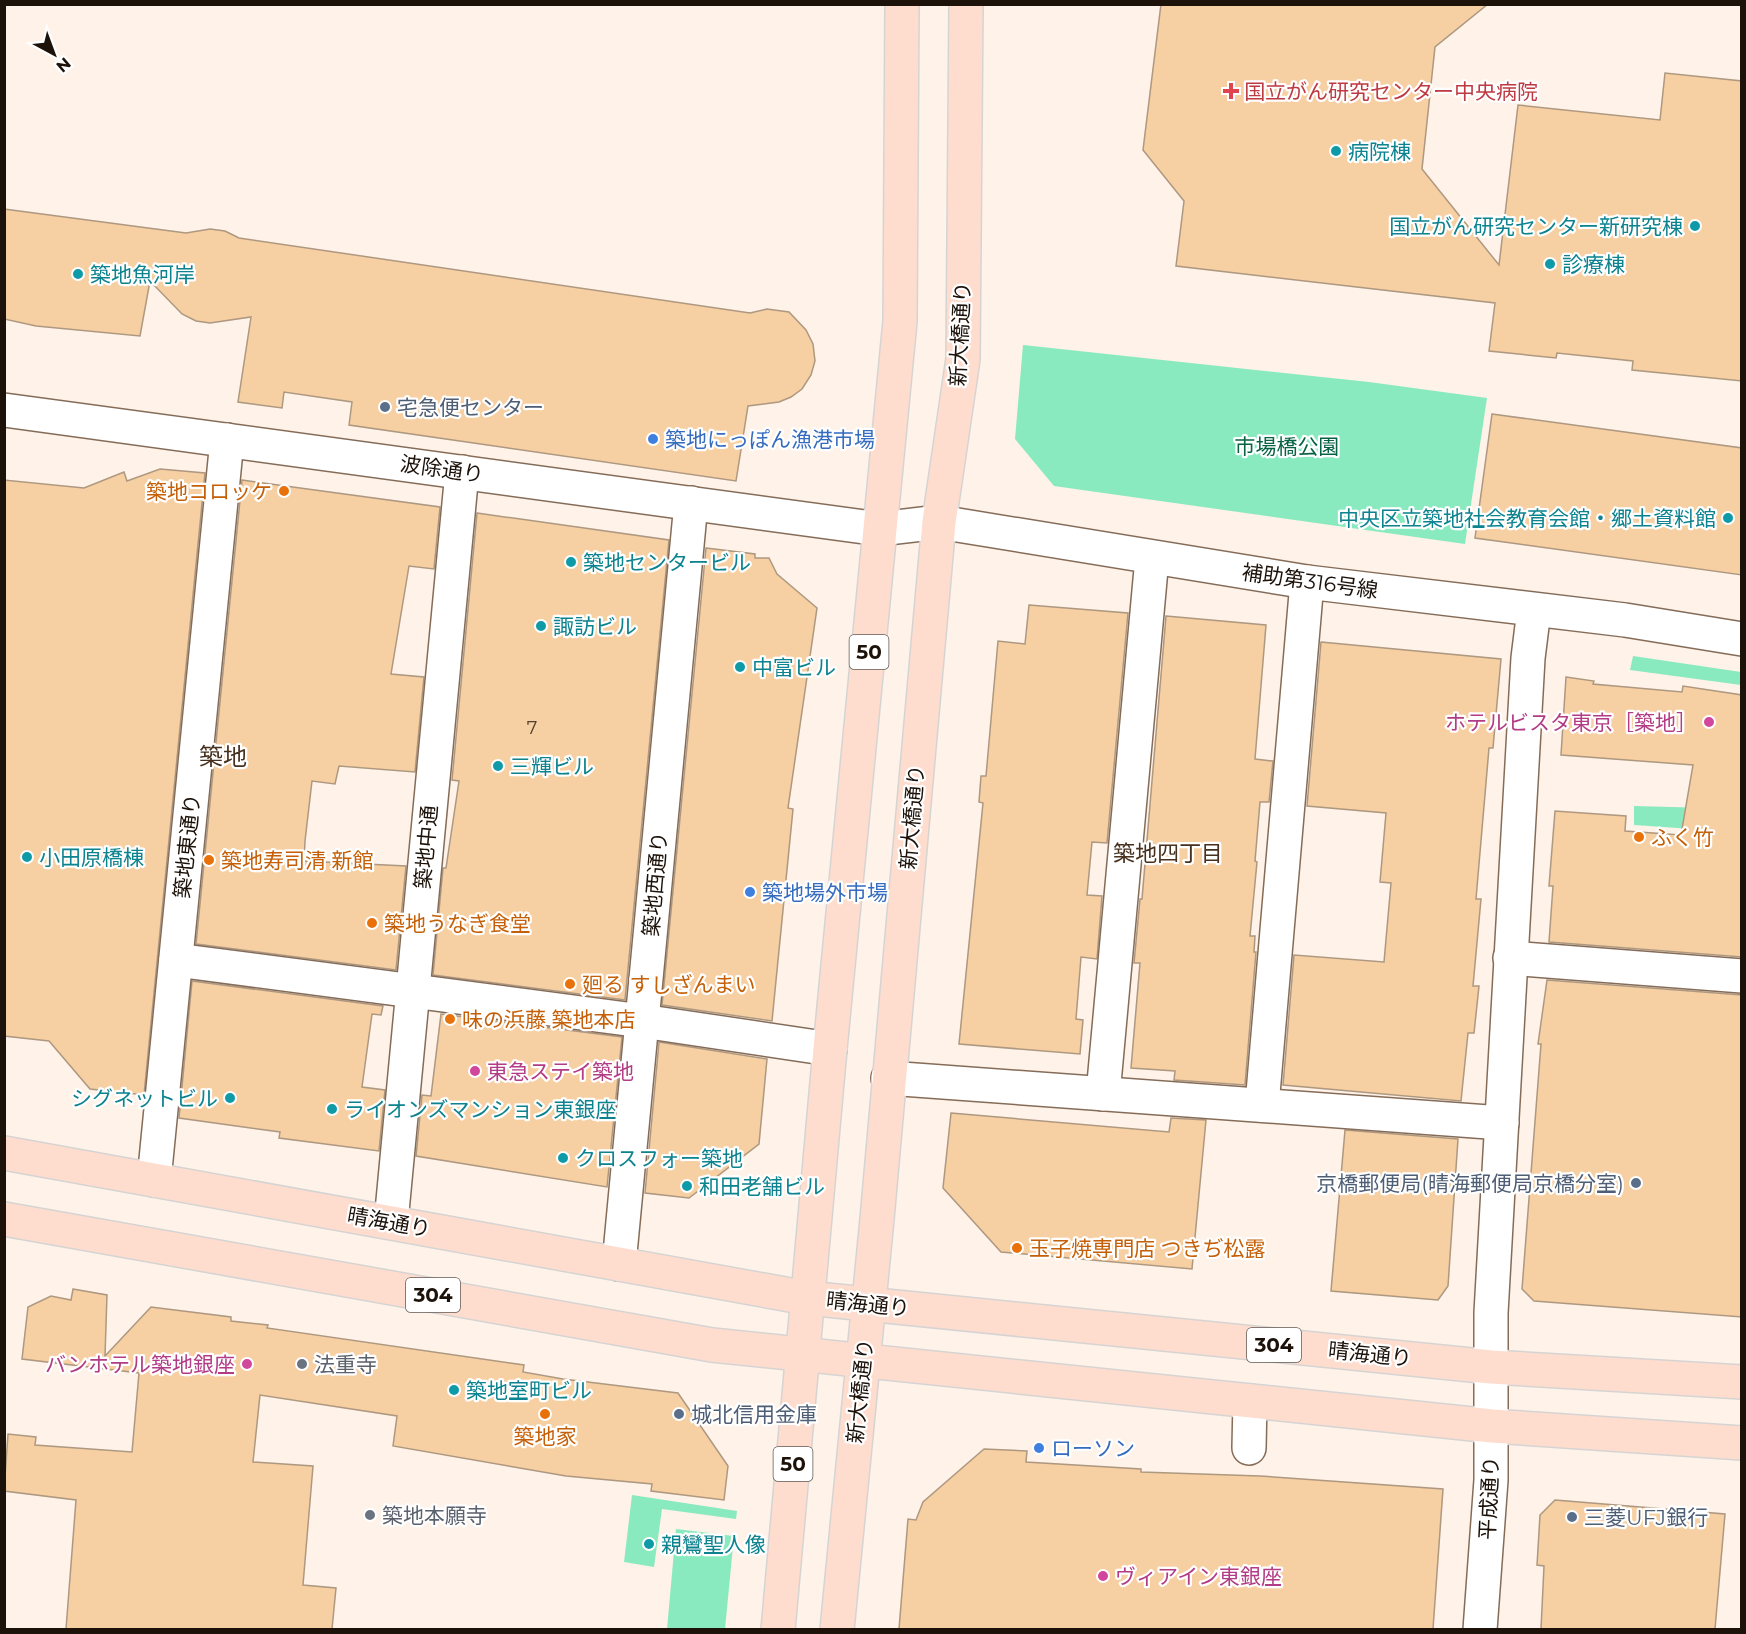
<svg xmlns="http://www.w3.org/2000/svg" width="1746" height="1634" font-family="Montserrat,'Noto Sans JP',sans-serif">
  <rect width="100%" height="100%" fill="#fef2e9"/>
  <g fill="#8aeabf">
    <path d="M 1023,345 L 1369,382 L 1487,398 L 1465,544 L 1054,486 L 1015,439 Z"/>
    <path d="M 1633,656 L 1741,672 L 1741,685 L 1630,670 Z"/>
    <path d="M 1634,806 L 1710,808 L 1707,830 L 1634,825 Z"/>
    <path d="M 632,1495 L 737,1511 L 736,1519 L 662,1509 L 654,1567 L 624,1562 Z"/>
    <path d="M 676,1529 L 734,1536 L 725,1629 L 667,1629 Z"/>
  </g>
  <g fill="#f6cfa2" stroke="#ae9880" stroke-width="1.5">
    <path d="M 1161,4 L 1488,4 L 1435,47 L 1422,169 L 1499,265 L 1518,105 L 1660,120 L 1665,73 L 1742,81 L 1742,381 L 1632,370 L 1633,361 L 1557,353 L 1556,358 L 1489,351 L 1495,303 L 1176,266 L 1184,201 L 1143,150 Z"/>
    <path d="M 4,209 L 186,233 L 210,229 L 225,231 L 239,238 L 750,313 L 767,309 L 789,312 L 806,330 L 813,344 L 815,361 L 811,375 L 802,389 L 791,397 L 779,402 L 748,406 L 736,481 L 349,425 L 352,402 L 284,392 L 282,408 L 238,402 L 251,317 L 210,323 L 196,321 L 182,314 L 150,281 L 140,336 L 36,326 L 4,319 Z"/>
    <path d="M 1492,414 L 1742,448 L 1742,575 L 1475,538 Z"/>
    <path d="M 160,469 L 205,473 L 144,1095 L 90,1089 L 49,1041 L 4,1036 L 4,480 L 84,488 L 124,472 L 127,481 Z"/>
    <path d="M 242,480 L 440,507 L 434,569 L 409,566 L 391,674 L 424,677 L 415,772 L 339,766 L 335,784 L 312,781 L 305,841 L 304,861 L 406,866 L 396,970 L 196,944 Z"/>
    <path d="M 477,513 L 669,540 L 625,1000 L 433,975 L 443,868 L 446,868 L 459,781 L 452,780 Z"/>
    <path d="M 706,548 L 755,554 L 755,558 L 769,558 L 777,574 L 817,608 L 788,808 L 793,809 L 772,1021 L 662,1005 Z"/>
    <path d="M 1029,605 L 1128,613 L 1107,843 L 1092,842 L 1087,895 L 1102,896 L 1097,959 L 1081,957 L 1076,1019 L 1083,1020 L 1080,1054 L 959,1044 L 983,803 L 979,802 L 981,776 L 986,776 L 998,641 L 1025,644 Z"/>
    <path d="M 1166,616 L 1266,625 L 1255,759 L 1273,761 L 1269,802 L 1260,802 L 1255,861 L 1257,862 L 1250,936 L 1255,936 L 1254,952 L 1256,952 L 1245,1085 L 1174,1080 L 1175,1071 L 1131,1068 L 1140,963 L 1134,963 L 1140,899 L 1142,899 Z"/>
    <path d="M 1321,642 L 1501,659 L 1493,748 L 1489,748 L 1476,899 L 1481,899 L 1473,986 L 1479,986 L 1474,1033 L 1468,1033 L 1461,1101 L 1283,1085 L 1294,955 L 1384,962 L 1391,883 L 1380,882 L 1386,813 L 1307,806 Z"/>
    <path d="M 1566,677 L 1594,681 L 1593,684 L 1682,692 L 1683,686 L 1742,695 L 1742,957 L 1549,942 L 1553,886 L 1549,886 L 1555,811 L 1626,816 L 1625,831 L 1681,835 L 1693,765 L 1561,755 Z"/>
    <path d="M 1547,980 L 1742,995 L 1742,1317 L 1534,1301 L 1522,1289 L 1541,1044 L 1538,1044 Z"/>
    <path d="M 192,981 L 383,1006 L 381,1015 L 372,1014 L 362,1087 L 385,1090 L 379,1151 L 279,1138 L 280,1132 L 179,1118 Z"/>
    <path d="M 441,1014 L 622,1037 L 607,1187 L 416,1156 L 422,1095 L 431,1096 Z"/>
    <path d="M 659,1042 L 767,1059 L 759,1144 L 689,1198 L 645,1193 Z"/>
    <path d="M 951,1113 L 1169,1132 L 1171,1118 L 1206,1120 L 1192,1269 L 1001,1252 L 943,1188 Z"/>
    <path d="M 1345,1130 L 1458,1139 L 1448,1286 L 1438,1300 L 1331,1291 Z"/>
    <path d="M 73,1289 L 107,1295 L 105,1356 L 151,1307 L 231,1317 L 231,1321 L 268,1325 L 267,1328 L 524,1365 L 523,1372 L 563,1379 L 678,1393 L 728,1466 L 724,1500 L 651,1491 L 652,1484 L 566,1476 L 393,1446 L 397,1416 L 260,1395 L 253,1462 L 313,1466 L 303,1585 L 336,1588 L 332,1629 L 66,1629 L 76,1500 L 4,1491 L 8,1434 L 36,1437 L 35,1445 L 132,1452 L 139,1373 L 22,1359 L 28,1307 L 51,1296 L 71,1300 Z"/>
    <path d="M 984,1449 L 1027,1451 L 1026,1462 L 1141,1469 L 1141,1472 L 1260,1476 L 1443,1489 L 1433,1629 L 899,1629 L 908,1519 L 916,1520 L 923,1502 Z"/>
    <path d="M 1555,1500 L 1725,1514 L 1715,1629 L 1541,1629 L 1544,1566 L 1537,1565 L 1540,1515 Z"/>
  </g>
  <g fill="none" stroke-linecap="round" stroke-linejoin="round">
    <defs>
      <g id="minor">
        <path d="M 4,410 L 879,529 L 939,522 L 1307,582 L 1625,620 L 1742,639"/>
        <path d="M 1510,958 L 1742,976"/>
        <path d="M 176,960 L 642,1021 L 830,1049"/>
        <path d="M 888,1078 L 1502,1123"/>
        <path d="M 1103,1094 L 1152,558"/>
        <path d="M 1262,1105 L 1307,582"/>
        <path d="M 154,1180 L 227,440"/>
        <path d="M 391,1222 L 462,472"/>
        <path d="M 619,1264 L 691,503"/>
        <path d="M 1249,1448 L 1250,1401"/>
        <path d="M 1480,1630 L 1491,1480 L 1491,1313 L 1528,658 L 1534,610"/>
      </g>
      <g id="major">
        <path d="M 4,1153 L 807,1298 L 1491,1367 L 1742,1382"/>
        <path d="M 4,1219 L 712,1345 L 1492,1426 L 1742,1443"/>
        <path d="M 778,1630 L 830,1049 L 900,321 L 902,4"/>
        <path d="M 837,1630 L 877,1219 L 939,522 L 963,359 L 966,4"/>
      </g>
    </defs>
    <use href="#minor" stroke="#856c58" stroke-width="36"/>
    <use href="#major" stroke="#d6d4d3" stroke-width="36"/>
    <use href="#minor" stroke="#fff" stroke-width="33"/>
    <use href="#major" stroke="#feddcf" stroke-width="33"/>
  </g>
  <path fill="#e0444e" stroke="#fff" stroke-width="2" d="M1228 82h6v6h6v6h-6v6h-6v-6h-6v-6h6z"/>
  <g fill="#0f9aa8" stroke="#fff" stroke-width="2">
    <circle cx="1336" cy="151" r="6"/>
    <circle cx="1695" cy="226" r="6"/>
    <circle cx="1550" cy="264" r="6"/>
    <circle cx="78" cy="274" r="6"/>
    <circle cx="1728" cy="518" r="6"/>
    <circle cx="571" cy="562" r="6"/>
    <circle cx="541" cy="626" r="6"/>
    <circle cx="740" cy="667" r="6"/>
    <circle cx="498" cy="766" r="6"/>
    <circle cx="27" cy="857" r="6"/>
    <circle cx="230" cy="1098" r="6"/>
    <circle cx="332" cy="1109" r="6"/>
    <circle cx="563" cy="1158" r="6"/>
    <circle cx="687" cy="1186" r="6"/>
    <circle cx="454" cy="1390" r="6"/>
    <circle cx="649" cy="1544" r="6"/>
  </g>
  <g fill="#5c6f8a" stroke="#fff" stroke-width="2">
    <circle cx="385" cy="407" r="6"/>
    <circle cx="1636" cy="1183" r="6"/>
    <circle cx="679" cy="1414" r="6"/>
    <circle cx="1572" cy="1517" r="6"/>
  </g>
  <g fill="#3f7fe0" stroke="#fff" stroke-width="2">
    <circle cx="653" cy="439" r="6"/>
    <circle cx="750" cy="892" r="6"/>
    <circle cx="1039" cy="1448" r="6"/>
  </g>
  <g fill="#e8710a" stroke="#fff" stroke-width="2">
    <circle cx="284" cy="491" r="6"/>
    <circle cx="1639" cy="837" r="6"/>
    <circle cx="209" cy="860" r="6"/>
    <circle cx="372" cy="923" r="6"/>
    <circle cx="570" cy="984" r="6"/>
    <circle cx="450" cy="1019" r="6"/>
    <circle cx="1017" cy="1248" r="6"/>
    <circle cx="545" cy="1414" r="6"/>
  </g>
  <g fill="#d1479c" stroke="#fff" stroke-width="2">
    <circle cx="1709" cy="722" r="6"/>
    <circle cx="475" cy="1071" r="6"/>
    <circle cx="247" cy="1364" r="6"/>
    <circle cx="1103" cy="1576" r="6"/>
  </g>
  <g fill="#6b7280" stroke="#fff" stroke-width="2">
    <circle cx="302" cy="1364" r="6"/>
    <circle cx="370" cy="1515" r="6"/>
  </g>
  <g text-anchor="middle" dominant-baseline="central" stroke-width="4.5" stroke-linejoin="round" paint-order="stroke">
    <g font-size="18" fill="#524130">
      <text x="532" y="728">7</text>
    </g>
    <g fill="#fff" stroke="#605954" stroke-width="1.5">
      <rect x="849.5" y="635" width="39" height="34" rx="4.5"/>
      <rect x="406" y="1278" width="54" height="34" rx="4.5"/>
      <rect x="1247" y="1328" width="54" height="34" rx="4.5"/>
      <rect x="773.5" y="1447" width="39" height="34" rx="4.5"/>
    </g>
    <g font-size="20" font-weight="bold" fill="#1c120a">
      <text x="869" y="652">50</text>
      <text x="433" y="1295">304</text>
      <text x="1274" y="1345">304</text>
      <text x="793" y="1464">50</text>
    </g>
    <g font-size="21" fill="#be3a42" stroke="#fff" text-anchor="start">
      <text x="1244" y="91">国立がん研究センター中央病院</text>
    </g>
    <g font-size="21" fill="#0d838f" stroke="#fff" text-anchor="start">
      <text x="1348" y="151">病院棟</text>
      <text x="1683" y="226" text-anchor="end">国立がん研究センター新研究棟</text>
      <text x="1562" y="264">診療棟</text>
      <text x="90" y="274">築地魚河岸</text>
      <text x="1716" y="518" text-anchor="end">中央区立築地社会教育会館・郷土資料館</text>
      <text x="583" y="562">築地センタービル</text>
      <text x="553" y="626">諏訪ビル</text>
      <text x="752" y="667">中富ビル</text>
      <text x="510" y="766">三輝ビル</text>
      <text x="39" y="857">小田原橋棟</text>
      <text x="218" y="1098" text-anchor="end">シグネットビル</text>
      <text x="344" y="1109">ライオンズマンション東銀座</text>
      <text x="575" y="1158">クロスフォー築地</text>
      <text x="699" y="1186">和田老舗ビル</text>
      <text x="466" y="1390">築地室町ビル</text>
      <text x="661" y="1544">親鸞聖人像</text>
    </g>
    <g font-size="21" fill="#1c120a" stroke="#fff">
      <text transform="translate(960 334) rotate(-87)">新大橋通り</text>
      <text transform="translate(442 469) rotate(8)">波除通り</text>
      <text transform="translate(1310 581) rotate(8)">補助第316号線</text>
      <text transform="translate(912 817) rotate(-85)">新大橋通り</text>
      <text transform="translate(187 846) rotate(-84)">築地東通り</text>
      <text transform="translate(426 847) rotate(-85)">築地中通</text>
      <text transform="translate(655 884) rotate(-85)">築地西通り</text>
      <text transform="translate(389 1222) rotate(10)">晴海通り</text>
      <text transform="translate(868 1304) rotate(6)">晴海通り</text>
      <text transform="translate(1370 1354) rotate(6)">晴海通り</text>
      <text transform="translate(860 1391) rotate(-84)">新大橋通り</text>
      <text transform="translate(1489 1498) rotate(-87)">平成通り</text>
    </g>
    <g font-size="21" fill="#4e5e75" stroke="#fff" text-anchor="start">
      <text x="397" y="407">宅急便センター</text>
      <text x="1624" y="1183" text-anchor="end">京橋郵便局(晴海郵便局京橋分室)</text>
      <text x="691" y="1414">城北信用金庫</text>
      <text x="1584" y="1517">三菱UFJ銀行</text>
    </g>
    <g font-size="21" fill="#366cbe" stroke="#fff" text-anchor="start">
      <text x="665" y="439">築地にっぽん漁港市場</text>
      <text x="762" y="892">築地場外市場</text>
      <text x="1051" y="1448">ローソン</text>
    </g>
    <g font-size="21" fill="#086244" stroke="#fff">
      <text x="1287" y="446">市場橋公園</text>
    </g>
    <g font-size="21" fill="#c56008" stroke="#fff" text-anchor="start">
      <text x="272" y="491" text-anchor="end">築地コロッケ</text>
      <text x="1651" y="837">ふく竹</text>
      <text x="221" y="860">築地寿司清 新館</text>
      <text x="384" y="923">築地うなぎ食堂</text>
      <text x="582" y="984">廻る すしざんまい</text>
      <text x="462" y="1019">味の浜藤 築地本店</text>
      <text x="1029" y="1248">玉子焼専門店 つきぢ松露</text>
      <text x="545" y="1436" text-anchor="middle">築地家</text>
    </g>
    <g font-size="21" fill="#b23c85" stroke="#fff" text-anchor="end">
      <text x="1697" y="722">ホテルビスタ東京［築地］</text>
      <text x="487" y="1071" text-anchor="start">東急ステイ築地</text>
      <text x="235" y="1364">バンホテル築地銀座</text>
      <text x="1115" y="1576" text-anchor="start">ヴィアイン東銀座</text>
    </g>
    <g font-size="21" fill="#5b616d" stroke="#fff" text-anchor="start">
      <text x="314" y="1364">法重寺</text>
      <text x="382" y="1515">築地本願寺</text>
    </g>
    <g font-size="22" fill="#46301e" stroke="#fff">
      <text x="1168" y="853">築地四丁目</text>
    </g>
    <g font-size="24" fill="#46301e" stroke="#fff">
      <text x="223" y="756">築地</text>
    </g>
  </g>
  <rect width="1746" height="1634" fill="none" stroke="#1c120a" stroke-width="12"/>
  <g transform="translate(54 54) rotate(139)" stroke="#ffffff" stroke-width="4.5" paint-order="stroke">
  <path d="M0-4.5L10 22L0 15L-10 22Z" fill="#1c120a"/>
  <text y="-9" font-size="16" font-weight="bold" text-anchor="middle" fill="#1c120a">N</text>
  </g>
</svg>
